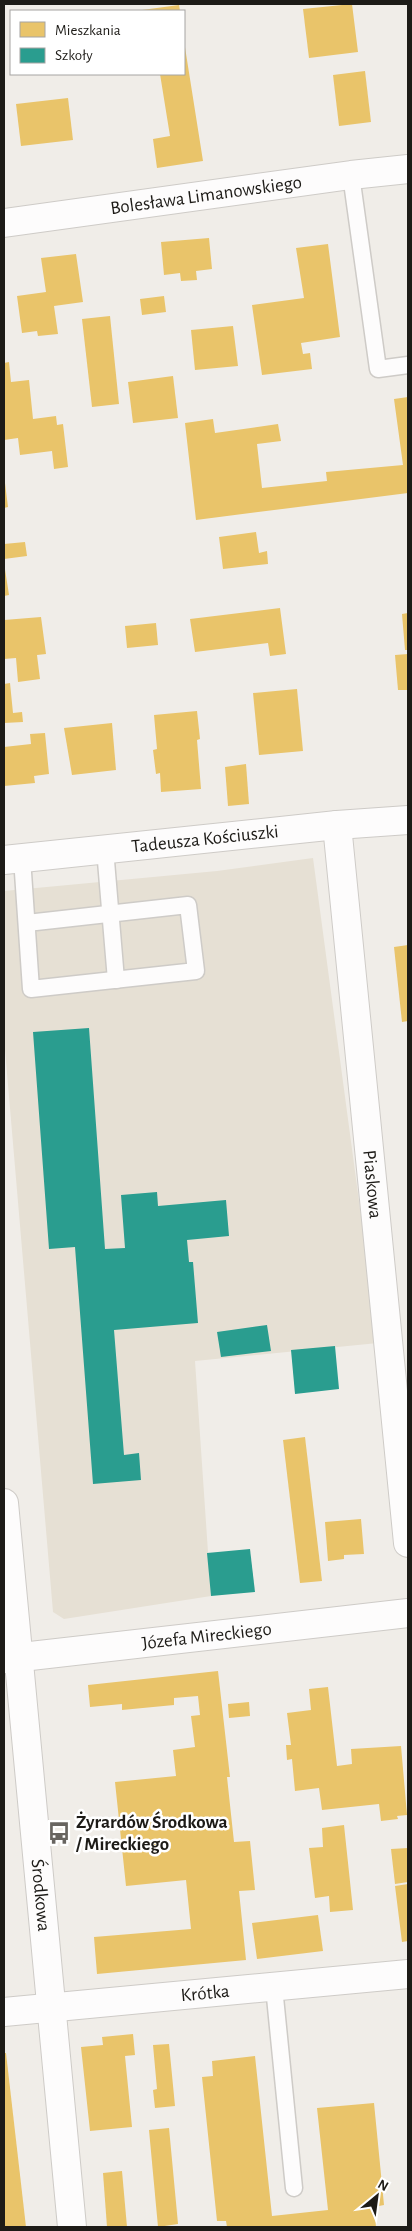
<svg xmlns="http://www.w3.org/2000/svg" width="412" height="2231" font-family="'Alegreya Sans',sans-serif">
  <rect width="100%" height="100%" fill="#f0ede8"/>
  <path fill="#e6e0d4" d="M 313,858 L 378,1343 L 195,1361 L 211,1596 L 64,1619 L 53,1612 L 4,1038 L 4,891 L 217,871 Z"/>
  <g fill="#e9c46a">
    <path d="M 352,4 L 358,52 L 309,58 L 303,9 Z"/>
    <path d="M 179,5 L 180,11 L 142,11 L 142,10 Z"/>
    <path d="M 184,41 L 203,161 L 157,168 L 153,139 L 170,136 L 160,74 L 184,74 Z"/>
    <path d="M 365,71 L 371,122 L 339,126 L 333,75 Z"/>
    <path d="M 68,98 L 73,140 L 21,146 L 16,104 Z"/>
    <path d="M 209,238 L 212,269 L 196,271 L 197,280 L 181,281 L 180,273 L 164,275 L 161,242 Z"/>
    <path d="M 328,244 L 340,337 L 301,343 L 303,354 L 310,353 L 312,369 L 262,375 L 252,305 L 304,298 L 296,248 Z"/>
    <path d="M 76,254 L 83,302 L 54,306 L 58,334 L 38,336 L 37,331 L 22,333 L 17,296 L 46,292 L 41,258 Z"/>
    <path d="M 164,296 L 166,312 L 142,315 L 140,299 Z"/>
    <path d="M 110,316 L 119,404 L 92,407 L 82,319 Z"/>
    <path d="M 233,326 L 238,366 L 195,370 L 191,330 Z"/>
    <path d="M 9,362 L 11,382 L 29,380 L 33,419 L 56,416 L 57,425 L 63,424 L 68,467 L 54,469 L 52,451 L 20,455 L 18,438 L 4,440 L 4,363 Z"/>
    <path d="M 173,376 L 178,418 L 133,423 L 128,382 Z"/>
    <path d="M 408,397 L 408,493 L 196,520 L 185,423 L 213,419 L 215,433 L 278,424 L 281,441 L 257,444 L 262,488 L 327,481 L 326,472 L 403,465 L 394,399 Z"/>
    <path d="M 4,475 L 8,507 L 4,508 Z"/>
    <path d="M 256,532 L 259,553 L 267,551 L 268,564 L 223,569 L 219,537 Z"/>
    <path d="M 25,542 L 27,556 L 4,559 L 4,544 Z"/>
    <path d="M 4,563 L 9,595 L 4,596 Z"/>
    <path d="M 280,608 L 286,654 L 270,656 L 268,643 L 195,652 L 190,619 Z"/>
    <path d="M 408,613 L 408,650 L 405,650 L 402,614 Z"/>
    <path d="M 41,617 L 46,654 L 37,655 L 40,679 L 18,682 L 16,658 L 4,659 L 4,620 Z"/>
    <path d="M 156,623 L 158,645 L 127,648 L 125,626 Z"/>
    <path d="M 408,654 L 408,690 L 398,690 L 395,655 Z"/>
    <path d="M 10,683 L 13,713 L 22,712 L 23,722 L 4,723 L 4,684 Z"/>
    <path d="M 297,689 L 303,751 L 259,755 L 253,693 Z"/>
    <path d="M 197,711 L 200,739 L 197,740 L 201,789 L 161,792 L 160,773 L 156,774 L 153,750 L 157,749 L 154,715 Z"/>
    <path d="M 112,723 L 116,770 L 72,775 L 64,728 Z"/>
    <path d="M 45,733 L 49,774 L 34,776 L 35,783 L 4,786 L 4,747 L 31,744 L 30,734 Z"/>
    <path d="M 246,764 L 249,804 L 228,806 L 225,767 Z"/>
    <path d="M 408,945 L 408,1021 L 402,1022 L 394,947 Z"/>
    <path d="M 305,1437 L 322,1581 L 300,1583 L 283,1440 Z"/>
    <path d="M 361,1519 L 364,1554 L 344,1555 L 344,1559 L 328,1561 L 325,1522 Z"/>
    <path d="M 218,1671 L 230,1777 L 227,1777 L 234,1842 L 250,1841 L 255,1890 L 239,1891 L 246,1960 L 97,1974 L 94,1937 L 191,1929 L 186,1880 L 126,1886 L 115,1782 L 176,1776 L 173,1750 L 195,1747 L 191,1716 L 200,1715 L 198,1696 L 174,1698 L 174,1705 L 122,1710 L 122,1704 L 90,1707 L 88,1685 Z"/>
    <path d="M 328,1687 L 337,1766 L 352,1764 L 351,1749 L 401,1746 L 407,1815 L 397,1816 L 398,1819 L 381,1821 L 379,1804 L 322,1810 L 319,1788 L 295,1791 L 292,1759 L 287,1760 L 286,1745 L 291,1745 L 287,1713 L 311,1710 L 309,1689 Z"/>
    <path d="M 249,1702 L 250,1716 L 229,1718 L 228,1704 Z"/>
    <path d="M 344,1825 L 353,1910 L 330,1912 L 329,1896 L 315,1898 L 309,1848 L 323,1847 L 322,1828 Z"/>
    <path d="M 408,1848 L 408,1882 L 395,1884 L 391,1849 Z"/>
    <path d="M 408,1884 L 408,1941 L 402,1942 L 395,1886 Z"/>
    <path d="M 318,1915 L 323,1951 L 257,1959 L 252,1923 Z"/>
    <path d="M 133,2034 L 135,2055 L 125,2056 L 132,2127 L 90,2131 L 81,2047 L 103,2045 L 102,2037 Z"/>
    <path d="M 169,2044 L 175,2106 L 155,2108 L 153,2090 L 157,2089 L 153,2045 Z"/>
    <path d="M 4,2053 L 6,2053 L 26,2227 L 4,2227 Z"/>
    <path d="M 255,2056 L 272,2216 L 328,2210 L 317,2108 L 374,2103 L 384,2205 L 374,2207 L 376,2227 L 227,2227 L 226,2221 L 217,2221 L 202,2077 L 213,2076 L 212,2061 Z"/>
    <path d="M 169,2128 L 178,2224 L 158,2227 L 149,2130 Z"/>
    <path d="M 122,2171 L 127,2227 L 107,2227 L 103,2173 Z"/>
  </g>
  <g fill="#2a9d8f">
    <path d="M 89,1028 L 105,1249 L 125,1248 L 121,1195 L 157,1192 L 158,1206 L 226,1200 L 229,1236 L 187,1240 L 189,1262 L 193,1262 L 198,1323 L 114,1330 L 124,1455 L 139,1453 L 141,1480 L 93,1484 L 75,1247 L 49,1249 L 33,1032 Z"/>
    <path d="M 267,1325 L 271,1351 L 221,1357 L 217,1332 Z"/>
    <path d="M 335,1346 L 339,1389 L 295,1394 L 291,1350 Z"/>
    <path d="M 250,1549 L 255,1592 L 211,1596 L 207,1553 Z"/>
  </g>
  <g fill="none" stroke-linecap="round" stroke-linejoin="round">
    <defs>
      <g id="service">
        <path d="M 351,175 L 378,369 L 408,365"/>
        <path d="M 105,849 L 116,980"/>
        <path d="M 22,858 L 31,989 L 196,971 L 188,905 L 27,923"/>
        <path d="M 274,1987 L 294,2188"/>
      </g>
      <g id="minor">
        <path id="s1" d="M 4,223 L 351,175 L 408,169"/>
        <path id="s2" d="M 337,825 L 408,1543"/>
        <path id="s3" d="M 4,860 L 337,825 L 408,820"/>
        <path id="s4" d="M 4,1503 L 72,2227"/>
        <path id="s5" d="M 4,2012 L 408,1974"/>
      </g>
      <g id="tertiary">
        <path id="s6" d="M 4,1659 L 408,1613"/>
      </g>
    </defs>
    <use href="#service" stroke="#cecbc7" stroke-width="19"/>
    <use href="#minor" stroke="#cecbc7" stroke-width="30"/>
    <use href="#tertiary" stroke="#cecbc7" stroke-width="30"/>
    <use href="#service" stroke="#fdfcfc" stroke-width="16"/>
    <use href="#minor" stroke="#fdfcfc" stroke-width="28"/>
    <use href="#tertiary" stroke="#fdfcfc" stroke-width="28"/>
  </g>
  <defs>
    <symbol id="bus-bare" viewBox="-9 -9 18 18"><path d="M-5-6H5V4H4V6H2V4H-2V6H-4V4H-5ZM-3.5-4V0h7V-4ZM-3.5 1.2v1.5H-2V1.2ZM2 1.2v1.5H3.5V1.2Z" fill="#676460" stroke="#fff" stroke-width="2.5" paint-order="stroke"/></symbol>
  </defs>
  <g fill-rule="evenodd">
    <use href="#bus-bare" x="43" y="1817" width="32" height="32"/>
  </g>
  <g text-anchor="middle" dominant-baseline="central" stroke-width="5" stroke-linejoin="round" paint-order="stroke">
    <g font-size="19" fill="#1d1b17" stroke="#fff">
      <text stroke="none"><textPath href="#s1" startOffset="204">Bolesława Limanowskiego</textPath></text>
      <text stroke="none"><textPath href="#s3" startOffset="202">Tadeusza Kościuszki</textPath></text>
      <text stroke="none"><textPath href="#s2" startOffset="361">Piaskowa</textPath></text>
      <text stroke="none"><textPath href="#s6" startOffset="204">Józefa Mireckiego</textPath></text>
      <text stroke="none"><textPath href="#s4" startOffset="394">Środkowa</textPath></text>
      <text stroke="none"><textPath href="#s5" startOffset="202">Krótka</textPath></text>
    </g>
    <g font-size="19" font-weight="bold" fill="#1d1b17" stroke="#fff" text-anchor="start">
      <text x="76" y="1822">Żyrardów Środkowa<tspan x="76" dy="22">/ Mireckiego</tspan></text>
    </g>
  </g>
  <rect width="412" height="2231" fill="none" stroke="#1d1b17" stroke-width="10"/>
  <rect x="10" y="10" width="175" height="65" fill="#ffffff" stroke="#a5a4a2"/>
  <rect x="20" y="22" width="25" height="15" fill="#e9c46a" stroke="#a5a4a2"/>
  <text x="55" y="35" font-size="15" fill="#1d1b17">Mieszkania</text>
  <rect x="20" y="48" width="25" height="15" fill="#2a9d8f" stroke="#a5a4a2"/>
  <text x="55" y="60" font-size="15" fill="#1d1b17">Szkoły</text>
  <g transform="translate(377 2196) rotate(29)" stroke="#ffffff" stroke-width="4" paint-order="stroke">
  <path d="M0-4L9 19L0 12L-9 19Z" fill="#1d1b17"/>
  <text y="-8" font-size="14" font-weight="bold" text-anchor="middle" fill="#1d1b17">N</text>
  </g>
</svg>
